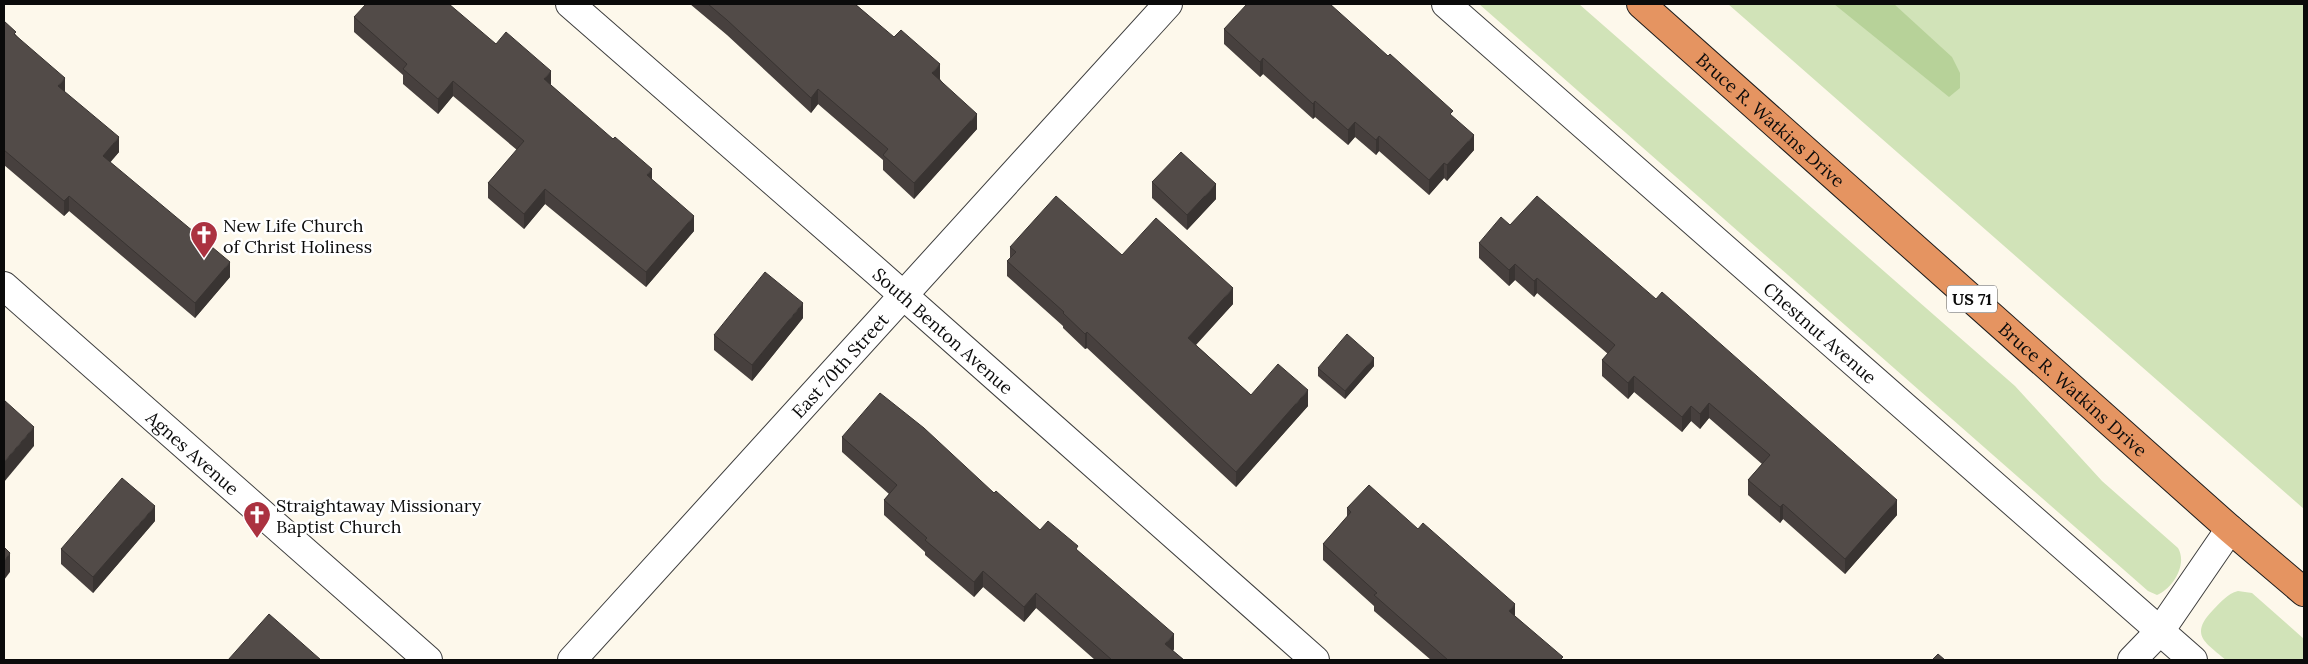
<svg xmlns="http://www.w3.org/2000/svg" width="2308" height="664" font-family="Lora,serif">
  <rect width="100%" height="100%" fill="#fdf8eb"/>
  <g fill="#d1e3b8">
    <path d="M 1479,4 L 1579,4 L 2015,386 L 2102,481 L 2178,548 C 2188,565 2172,589 2157,595 L 2148,591 Z"/>
    <path d="M 1728,4 L 2304,4 L 2304,509 L 1792,60 Z"/>
    <path d="M 2238,591 L 2252,593 L 2304,639 L 2304,660 L 2226,660 C 2205,642 2189,635 2213,610 C 2221,602 2227,594 2238,591 Z"/>
  </g>
  <path fill="#b7d299" d="M 1834,4 L 1894,4 L 1952,57 L 1960,73 L 1960,88 L 1949,97 Z"/>
  <g fill="none" stroke-linecap="round" stroke-linejoin="round">
    <defs>
      <g id="minor">
        <path id="s1" d="M 570,4 L 877,272 L 1315,660"/>
        <path id="s2" d="M 1446,4 L 2193,660"/>
        <path id="s3" d="M 4,286 L 428,660"/>
        <path id="s4" d="M 572,660 L 1168,4"/>
        <path d="M 2132,660 L 2160,631 L 2230,529"/>
      </g>
      <g id="highway">
        <path id="s5" d="M 1641,4 L 2230,529 L 2304,592"/>
      </g>
    </defs>
    <use href="#minor" stroke="#3e3e3e" stroke-width="30"/>
    <use href="#highway" stroke="#1c1c1c" stroke-width="30"/>
    <use href="#minor" stroke="#fff" stroke-width="28"/>
    <use href="#highway" stroke="#e59461" stroke-width="28"/>
  </g>
  <g fill="#47403e">
    <path d="M 690,4 L 855,4 L 940,79 L 977,129 L 914,199 L 883,170 L 883,160 L 818,104 L 811,113 L 727,35 Z"/>
    <path d="M 354,17 L 496,44 L 551,85 L 652,180 L 694,231 L 646,287 L 545,204 L 524,229 L 488,198 L 488,183 L 517,150 L 453,96 L 438,114 L 403,84 L 403,75 L 354,32 Z"/>
    <path d="M 4,21 L 65,92 L 119,152 L 110,162 L 230,277 L 195,318 L 69,211 L 64,216 L 4,165 Z"/>
    <path d="M 1224,29 L 1453,117 L 1474,150 L 1447,181 L 1444,178 L 1429,195 L 1379,151 L 1376,155 L 1355,137 L 1348,145 L 1315,117 L 1313,119 L 1263,74 L 1260,77 L 1224,44 Z"/>
    <path d="M 1152,182 L 1216,199 L 1187,230 L 1152,198 Z"/>
    <path d="M 1510,225 L 1897,515 L 1845,574 L 1783,519 L 1780,523 L 1748,495 L 1748,480 L 1762,464 L 1709,418 L 1700,429 L 1691,421 L 1682,432 L 1634,392 L 1628,399 L 1602,376 L 1602,360 L 1608,354 L 1537,293 L 1534,297 L 1515,280 L 1509,286 L 1479,258 L 1479,243 Z"/>
    <path d="M 1010,247 L 1122,255 L 1233,304 L 1196,345 L 1251,395 L 1308,406 L 1236,487 L 1087,348 L 1085,349 L 1063,328 L 1063,326 L 1007,276 L 1007,261 L 1010,258 Z"/>
    <path d="M 803,318 L 752,381 L 714,350 L 714,335 Z"/>
    <path d="M 1374,366 L 1345,399 L 1318,376 L 1318,368 Z"/>
    <path d="M 842,437 L 994,493 L 1040,530 L 1078,551 L 1174,649 L 1173,651 L 1184,660 L 1095,660 L 1036,608 L 1024,622 L 983,587 L 974,597 L 925,555 L 925,552 L 884,515 L 884,500 L 889,494 L 842,452 Z"/>
    <path d="M 1347,508 L 1515,616 L 1563,660 L 1431,660 L 1374,611 L 1374,606 L 1323,560 L 1323,544 L 1347,517 Z"/>
    <path d="M 155,521 L 93,593 L 61,564 L 61,549 Z"/>
  </g>
  <g fill="#393432">
    <path d="M 1263,58 L 1263,74 L 1260,77 L 1260,62 Z"/>
    <path d="M 940,64 L 940,79 L 932,88 L 932,73 Z"/>
    <path d="M 551,71 L 551,86 L 544,79 Z"/>
    <path d="M 65,78 L 65,94 L 58,86 Z"/>
    <path d="M 453,81 L 453,96 L 438,114 L 438,99 Z"/>
    <path d="M 818,89 L 818,104 L 811,113 L 811,98 Z"/>
    <path d="M 1315,101 L 1315,117 L 1313,119 L 1313,104 Z"/>
    <path d="M 977,114 L 977,129 L 914,199 L 914,183 Z"/>
    <path d="M 1355,122 L 1355,137 L 1348,145 L 1348,130 Z"/>
    <path d="M 1474,135 L 1474,150 L 1447,181 L 1447,165 Z"/>
    <path d="M 1379,136 L 1379,151 L 1376,155 L 1376,140 Z"/>
    <path d="M 119,137 L 119,152 L 103,171 L 103,156 Z"/>
    <path d="M 1444,163 L 1444,178 L 1429,195 L 1429,180 Z"/>
    <path d="M 652,169 L 652,184 L 647,175 Z"/>
    <path d="M 1216,184 L 1216,199 L 1187,230 L 1187,215 Z"/>
    <path d="M 545,189 L 545,204 L 524,229 L 524,214 Z"/>
    <path d="M 69,196 L 69,211 L 64,216 L 64,201 Z"/>
    <path d="M 694,216 L 694,231 L 646,287 L 646,272 Z"/>
    <path d="M 230,262 L 230,277 L 195,318 L 195,303 Z"/>
    <path d="M 1515,264 L 1515,280 L 1509,286 L 1509,270 Z"/>
    <path d="M 1537,278 L 1537,293 L 1534,297 L 1534,281 Z"/>
    <path d="M 1233,288 L 1233,304 L 1188,353 L 1188,338 Z"/>
    <path d="M 803,303 L 803,318 L 752,381 L 752,365 Z"/>
    <path d="M 1087,332 L 1087,348 L 1085,349 L 1085,334 Z"/>
    <path d="M 1374,358 L 1374,366 L 1345,399 L 1345,391 Z"/>
    <path d="M 1634,376 L 1634,392 L 1628,399 L 1628,383 Z"/>
    <path d="M 1308,390 L 1308,406 L 1236,487 L 1236,472 Z"/>
    <path d="M 1709,403 L 1709,418 L 1700,429 L 1700,414 Z"/>
    <path d="M 1691,406 L 1691,421 L 1682,432 L 1682,417 Z"/>
    <path d="M 34,427 L 34,446 L 4,482 L 4,462 Z"/>
    <path d="M 1897,500 L 1897,515 L 1845,574 L 1845,559 Z"/>
    <path d="M 1783,504 L 1783,519 L 1780,523 L 1780,507 Z"/>
    <path d="M 155,506 L 155,521 L 93,593 L 93,577 Z"/>
    <path d="M 10,553 L 10,572 L 4,580 L 4,561 Z"/>
    <path d="M 983,571 L 983,587 L 974,597 L 974,582 Z"/>
    <path d="M 1036,593 L 1036,608 L 1024,622 L 1024,607 Z"/>
    <path d="M 1515,604 L 1515,620 L 1509,611 Z"/>
    <path d="M 1174,634 L 1174,649 L 1165,659 L 1165,644 Z"/>
  </g>
  <g fill="#524b48" stroke="#393432">
    <path d="M 366,4 L 449,4 L 496,44 L 506,32 L 551,71 L 544,79 L 613,139 L 615,137 L 652,169 L 647,175 L 694,216 L 646,272 L 545,189 L 524,214 L 488,183 L 524,141 L 453,81 L 438,99 L 403,69 L 407,64 L 354,17 Z"/>
    <path d="M 708,4 L 855,4 L 894,37 L 901,30 L 940,64 L 932,73 L 977,114 L 914,183 L 883,155 L 888,149 L 818,89 L 811,98 L 727,20 Z"/>
    <path d="M 1247,4 L 1330,4 L 1388,56 L 1390,54 L 1453,111 L 1450,114 L 1474,135 L 1447,165 L 1444,163 L 1429,180 L 1379,136 L 1376,140 L 1355,122 L 1348,130 L 1315,101 L 1313,104 L 1263,58 L 1260,62 L 1224,29 Z"/>
    <path d="M 4,21 L 16,32 L 14,34 L 65,78 L 58,86 L 119,137 L 103,156 L 230,262 L 195,303 L 69,196 L 64,201 L 4,150 Z"/>
    <path d="M 1181,152 L 1216,184 L 1187,215 L 1152,182 Z"/>
    <path d="M 1056,196 L 1122,255 L 1156,218 L 1233,288 L 1188,338 L 1251,395 L 1278,364 L 1308,390 L 1236,472 L 1087,332 L 1085,334 L 1063,313 L 1064,312 L 1007,261 L 1016,252 L 1010,247 Z"/>
    <path d="M 1537,196 L 1656,299 L 1662,292 L 1897,500 L 1845,559 L 1783,504 L 1780,507 L 1748,480 L 1770,455 L 1709,403 L 1700,414 L 1691,406 L 1682,417 L 1634,376 L 1628,383 L 1602,360 L 1615,345 L 1537,278 L 1534,281 L 1515,264 L 1509,270 L 1479,243 L 1501,217 L 1510,225 Z"/>
    <path d="M 765,272 L 803,303 L 752,365 L 714,335 Z"/>
    <path d="M 1347,334 L 1374,358 L 1345,391 L 1318,368 Z"/>
    <path d="M 880,393 L 924,428 L 994,493 L 996,491 L 1040,530 L 1048,521 L 1078,546 L 1076,549 L 1174,634 L 1165,644 L 1184,660 L 1112,660 L 1036,593 L 1024,607 L 983,571 L 974,582 L 925,540 L 927,538 L 884,500 L 897,485 L 842,437 Z"/>
    <path d="M 4,400 L 34,427 L 4,462 Z"/>
    <path d="M 122,478 L 155,506 L 93,577 L 61,549 Z"/>
    <path d="M 1369,485 L 1418,529 L 1423,523 L 1515,604 L 1509,611 L 1563,657 L 1560,660 L 1448,660 L 1374,595 L 1377,593 L 1323,544 L 1351,512 L 1347,508 Z"/>
    <path d="M 4,547 L 10,553 L 4,561 Z"/>
    <path d="M 269,614 L 321,660 L 228,660 Z"/>
    <path d="M 1938,654 L 1945,660 L 1932,660 Z"/>
  </g>
  <defs>
    <symbol id="church-pin" viewBox="-11 -11 22 30"><path d="M0 17L-7.5 6A9.5 9.5 0 1 1 7.5 6Z" fill="#ab3240" stroke="#fff"/><path d="M-1.2-6h2.4v3.5h3.3v2.4h-3.3V6h-2.4V-.1h-3.3v-2.4h3.3Z" fill="#fff"/></symbol>
  </defs>
  <g fill-rule="evenodd">
    <use href="#church-pin" x="188" y="219" width="32" height="43"/>
    <use href="#church-pin" x="241" y="499" width="32" height="43"/>
  </g>
  <g text-anchor="middle" dominant-baseline="central" stroke-width="5" stroke-linejoin="round" paint-order="stroke">
    <rect fill="#fff" stroke="#545454" stroke-width="1" x="1947" y="285.5" width="50" height="27" rx="4"/>
    <g font-size="16" font-weight="bold" fill="#0b0b0b">
      <text x="1972" y="299">US 71</text>
    </g>
    <g font-size="18" fill="#0b0b0b" stroke="#fff">
      <text stroke="none"><textPath href="#s5" startOffset="174">Bruce R. Watkins Drive</textPath></text>
      <text stroke="none"><textPath href="#s1" startOffset="496">South Benton Avenue</textPath></text>
      <text stroke="none"><textPath href="#s2" startOffset="498">Chestnut Avenue</textPath></text>
      <text stroke="none"><textPath href="#s4" startOffset="398">East 70th Street</textPath></text>
      <text stroke="none"><textPath href="#s5" startOffset="579">Bruce R. Watkins Drive</textPath></text>
      <text stroke="none"><textPath href="#s3" startOffset="252">Agnes Avenue</textPath></text>
    </g>
    <g font-size="18" fill="#0b0b0b" stroke="#fff" text-anchor="start">
      <text x="223" y="225">New Life Church<tspan x="223" dy="21">of Christ Holiness</tspan></text>
      <text x="276" y="505">Straightaway Missionary<tspan x="276" dy="21">Baptist Church</tspan></text>
    </g>
  </g>
  <rect width="2308" height="664" fill="none" stroke="#0b0b0b" stroke-width="10"/>
</svg>
